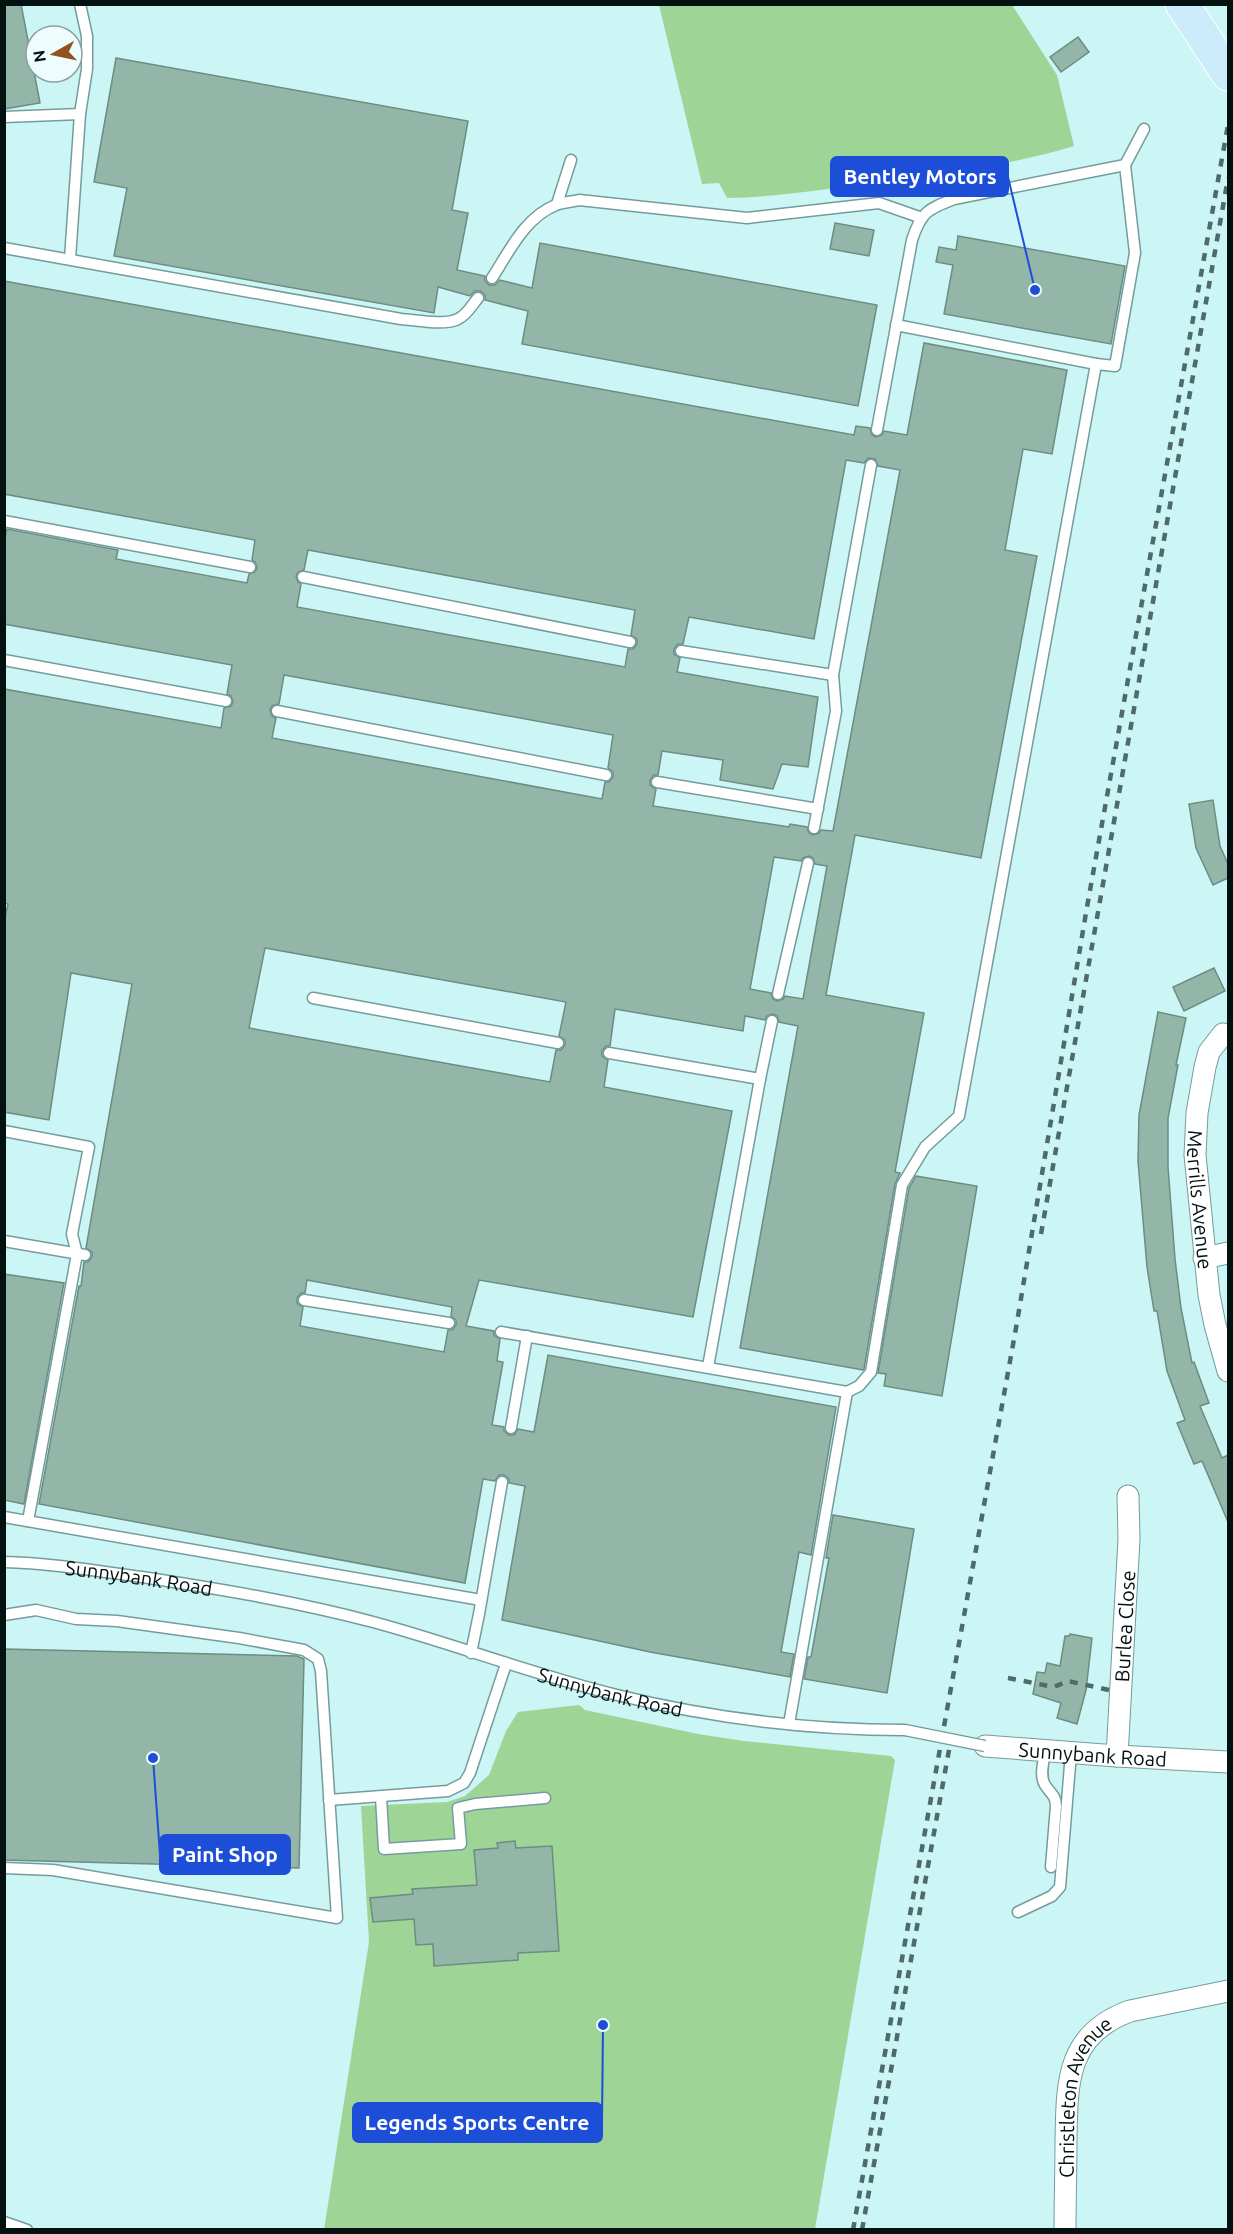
<svg xmlns="http://www.w3.org/2000/svg" width="1233" height="2234" font-family="Ubuntu,sans-serif">
  <rect width="100%" height="100%" fill="#ccf5f6"/>
  <g fill="#9fd497">
    <path d="M 659,5 L 1012,5 L 1057,75 L 1074,146 C 1012,165 949,172 886,181 C 833,188 780,197 727,198 L 719,183 L 702,184 Z"/>
    <path d="M 579,1705 L 585,1710 L 698,1734 L 744,1741 L 891,1756 L 895,1760 L 815,2229 L 324,2230 L 369,1942 L 361,1806 L 447,1802 L 465,1796 L 489,1775 L 506,1731 L 518,1712 Z"/>
  </g>
  <g fill="#93b6a9" stroke="#6c8d81" stroke-width="1.5" fill-rule="evenodd">
    <path d="M 4,4 L 21,4 L 40,103 L 4,109 Z"/>
    <path d="M 1078,37 L 1089,52 L 1061,72 L 1050,57 Z"/>
    <path d="M 116,58 L 468,121 L 452,210 L 468,213 L 457,270 L 485,276 L 485,281 L 489,285 L 495,285 L 500,280 L 532,288 L 540,243 L 877,305 L 858,406 L 522,344 L 528,311 L 485,300 L 485,295 L 480,291 L 475,291 L 470,296 L 438,287 L 434,313 L 114,256 L 127,188 L 94,182 Z"/>
    <path d="M 835,223 L 874,230 L 869,256 L 830,249 Z"/>
    <path d="M 958,236 L 1125,266 L 1111,344 L 944,314 L 953,265 L 936,262 L 939,247 L 956,250 Z"/>
    <path d="M 4,281 L 854,435 L 856,426 L 870,428 L 872,435 L 876,437 L 882,435 L 884,431 L 907,435 L 924,343 L 1067,370 L 1052,454 L 1023,449 L 1005,550 L 1037,556 L 981,858 L 855,835 L 826,995 L 924,1013 L 895,1172 L 900,1173 L 895,1184 L 864,1369 L 863,1370 L 740,1348 L 798,1026 L 779,1022 L 777,1016 L 773,1014 L 767,1016 L 765,1020 L 745,1016 L 743,1031 L 615,1009 L 610,1046 L 606,1046 L 602,1051 L 602,1056 L 608,1060 L 604,1087 L 732,1111 L 693,1317 L 479,1280 L 466,1326 L 494,1331 L 494,1335 L 500,1339 L 497,1361 L 503,1362 L 492,1425 L 504,1427 L 504,1431 L 509,1435 L 514,1435 L 518,1429 L 534,1432 L 548,1355 L 836,1407 L 811,1555 L 799,1552 L 781,1652 L 794,1654 L 790,1677 L 650,1652 L 502,1620 L 525,1486 L 509,1483 L 509,1479 L 504,1475 L 499,1475 L 495,1481 L 483,1479 L 465,1583 L 39,1504 L 79,1286 L 81,1286 L 84,1262 L 88,1262 L 92,1257 L 92,1252 L 86,1248 L 132,984 L 71,973 L 49,1120 L 4,1112 L 4,922 L 8,904 L 4,903 L 4,689 L 221,728 L 224,708 L 231,706 L 233,702 L 231,696 L 227,694 L 232,665 L 4,624 L 4,541 L 7,529 L 118,550 L 116,559 L 247,583 L 249,574 L 255,572 L 257,568 L 255,562 L 252,560 L 255,540 L 4,494 ZM 868,458 L 875,459 L 878,466 L 900,470 L 833,831 L 821,830 L 819,833 L 813,835 L 809,833 L 807,827 L 790,824 L 789,827 L 653,806 L 656,789 L 650,785 L 650,780 L 654,775 L 658,775 L 662,751 L 723,760 L 720,780 L 773,789 L 782,764 L 808,767 L 818,697 L 677,672 L 680,658 L 674,654 L 674,649 L 678,644 L 683,644 L 689,617 L 814,639 L 846,460 L 864,463 ZM 308,550 L 635,610 L 631,635 L 637,639 L 637,644 L 633,649 L 628,649 L 625,667 L 297,607 L 301,584 L 298,582 L 296,576 L 298,572 L 304,570 ZM 284,675 L 613,735 L 608,768 L 613,772 L 613,777 L 609,782 L 605,782 L 602,799 L 272,738 L 276,718 L 272,716 L 270,710 L 272,706 L 279,704 ZM 809,856 L 813,858 L 815,864 L 827,866 L 803,999 L 785,996 L 783,999 L 777,1001 L 773,999 L 771,993 L 750,989 L 774,857 L 801,861 L 803,858 ZM 265,948 L 566,1002 L 559,1036 L 565,1040 L 565,1045 L 561,1050 L 556,1050 L 550,1082 L 249,1028 ZM 307,1280 L 452,1307 L 451,1316 L 456,1320 L 456,1325 L 452,1330 L 448,1330 L 444,1352 L 300,1326 L 303,1307 L 297,1303 L 297,1298 L 301,1293 L 305,1293 Z"/>
    <path d="M 1213,800 L 1220,846 L 1228,864 L 1228,878 L 1213,885 L 1196,848 L 1189,804 Z"/>
    <path d="M 1214,968 L 1225,991 L 1184,1011 L 1173,987 Z"/>
    <path d="M 1158,1012 L 1186,1018 L 1176,1065 L 1178,1065 L 1168,1118 L 1168,1167 L 1175,1259 L 1181,1308 L 1192,1363 L 1194,1362 L 1209,1403 L 1200,1406 L 1222,1458 L 1228,1455 L 1228,1522 L 1202,1461 L 1194,1464 L 1177,1423 L 1185,1420 L 1167,1371 L 1157,1311 L 1154,1311 L 1147,1267 L 1138,1161 L 1139,1115 Z"/>
    <path d="M 916,1176 L 977,1186 L 942,1396 L 884,1386 L 886,1374 L 878,1373 L 909,1188 Z"/>
    <path d="M 4,1274 L 64,1283 L 24,1504 L 4,1500 Z"/>
    <path d="M 833,1515 L 914,1529 L 887,1693 L 804,1679 L 808,1657 L 811,1657 L 829,1558 L 826,1558 Z"/>
    <path d="M 1070,1634 L 1092,1638 L 1086,1690 L 1077,1724 L 1057,1718 L 1061,1703 L 1033,1694 L 1037,1672 L 1045,1673 L 1047,1663 L 1060,1666 L 1065,1636 L 1069,1636 Z"/>
    <path d="M 4,1649 L 297,1656 L 304,1659 L 299,1868 L 4,1860 Z"/>
    <path d="M 515,1841 L 516,1848 L 552,1846 L 559,1951 L 518,1953 L 518,1960 L 434,1966 L 433,1944 L 416,1945 L 414,1919 L 373,1922 L 370,1898 L 413,1894 L 412,1889 L 477,1885 L 474,1850 L 498,1848 L 497,1843 Z"/>
  </g>
  <g fill="none" stroke-linecap="round" stroke-linejoin="round">
    <defs>
      <g id="lane">
        <path d="M 4,117 L 80,114"/>
        <path d="M 557,204 L 571,160"/>
        <path d="M 4,248 L 401,319 C 416,320 445,326 458,319 C 467,315 472,305 478,298"/>
        <path d="M 70,259 L 80,114 L 87,69 L 87,36 L 80,4"/>
        <path d="M 492,278 C 509,252 525,217 556,205 C 563,202 572,202 579,200 L 747,218 L 879,203 L 922,218"/>
        <path d="M 1096,364 L 1115,366 L 1135,253 L 1125,165"/>
        <path d="M 877,430 L 912,240 C 921,212 928,209 954,199 L 1125,165 L 1144,129"/>
        <path d="M 4,521 L 250,567"/>
        <path d="M 303,577 L 630,642"/>
        <path d="M 681,651 L 833,675"/>
        <path d="M 4,660 L 226,701"/>
        <path d="M 277,711 L 606,775"/>
        <path d="M 657,782 L 818,809"/>
        <path d="M 814,828 L 836,711 L 833,675 L 871,465"/>
        <path d="M 778,994 L 808,863"/>
        <path d="M 313,998 L 558,1043"/>
        <path d="M 609,1053 L 760,1079"/>
        <path d="M 4,1131 L 89,1147 L 72,1234 L 77,1254 L 28,1521"/>
        <path d="M 4,1241 L 85,1255"/>
        <path d="M 304,1300 L 449,1323"/>
        <path d="M 501,1332 L 847,1392 L 789,1724"/>
        <path d="M 708,1367 L 760,1079 L 772,1021"/>
        <path d="M 847,1392 L 859,1386 L 871,1372 L 902,1185 L 925,1147 L 959,1116 L 1096,364 L 896,325"/>
        <path d="M 511,1428 L 527,1336"/>
        <path d="M 4,1517 L 481,1600"/>
        <path id="s1" d="M 4,1562 C 51,1563 97,1571 142,1577 C 220,1589 298,1602 373,1622 C 455,1644 534,1675 617,1695 C 711,1718 808,1730 905,1730"/>
        <path d="M 4,1615 L 36,1610 L 76,1619 L 117,1621 L 239,1638 L 304,1650 L 318,1659 L 321,1671 L 337,1918 L 53,1870 L 4,1868"/>
        <path d="M 471,1653 L 479,1614 L 502,1482"/>
        <path d="M 1045,1751 C 1044,1761 1039,1775 1045,1785 C 1050,1793 1056,1795 1056,1806 L 1051,1867"/>
        <path d="M 381,1797 L 384,1849 L 461,1844 L 458,1808 L 475,1804 L 545,1798"/>
        <path d="M 329,1800 L 448,1791 L 464,1783 L 470,1773 L 506,1664"/>
        <path d="M 1018,1912 L 1052,1896 L 1060,1887 L 1071,1753"/>
        <path d="M 4,2222 L 27,2230"/>
      </g>
      <g id="street">
        <path id="s2" d="M 1223,1034 L 1209,1052 L 1205,1067 L 1197,1113 L 1195,1155 L 1209,1295 L 1215,1325 L 1228,1371"/>
        <path d="M 1204,1258 L 1228,1253"/>
        <path id="s3" d="M 985,1746 L 1117,1756 L 1228,1762"/>
        <path id="s4" d="M 1117,1756 L 1129,1539 L 1128,1496"/>
        <path id="s5" d="M 1065,2230 C 1065,2200 1066,2170 1066,2141 C 1067,2083 1066,2034 1130,2011 L 1228,1991"/>
      </g>
      <path id="primary" d="M 1182,4 L 1228,74"/>
    </defs>
    <use href="#lane" stroke="#759c9d" stroke-width="13"/>
    <use href="#street" stroke="#759c9d" stroke-width="23"/>
    <use href="#primary" stroke="#fff" stroke-width="35"/>
    <use href="#lane" stroke="#fff" stroke-width="10"/>
    <use href="#street" stroke="#fff" stroke-width="21"/>
    <use href="#primary" stroke="#cdecfb" stroke-width="33"/>
    <g stroke="#506969" stroke-width="4.5" stroke-dasharray="8 8" stroke-linecap="butt">
      <path d="M 1041,1234 L 1228,178"/>
      <path d="M 1008,1678 L 1054,1687 L 1068,1681 L 1109,1690"/>
      <path d="M 853,2230 L 1016,1328 L 1087,907 L 1228,125"/>
      <path d="M 862,2230 L 953,1728"/>
    </g>
    <defs>
      <path id="lane-bridge" d="M 905,1730 L 985,1746"/>
    </defs>
    <use href="#lane-bridge" stroke="#759c9d" stroke-width="13" stroke-linecap="butt"/>
    <use href="#lane-bridge" stroke="#fff" stroke-width="10"/>
  </g>
  <g text-anchor="middle" dominant-baseline="central" stroke-width="4.5" stroke-linejoin="round" paint-order="stroke">
    <g font-size="20" fill="#031111" stroke="#edfdfd">
      <text stroke="none"><textPath href="#s2" startOffset="172">Merrills Avenue</textPath></text>
      <text stroke="none"><textPath href="#s1" startOffset="136">Sunnybank Road</textPath></text>
      <text stroke="none"><textPath href="#s4" startOffset="130">Burlea Close</textPath></text>
      <text stroke="none"><textPath href="#s1" startOffset="622">Sunnybank Road</textPath></text>
      <text stroke="none"><textPath href="#s3" startOffset="108">Sunnybank Road</textPath></text>
      <text stroke="none"><textPath href="#s5" startOffset="138">Christleton Avenue</textPath></text>
    </g>
  </g>
  <path fill="none" stroke="#1d4ed8" stroke-width="2" d="M1035 290L1008 177M153 1758L160 1855M603 2025L602 2123"/>
  <g fill="#1d4ed8" stroke="#edfdfd" stroke-width="2">
    <circle cx="1035" cy="290" r="6"/>
    <circle cx="153" cy="1758" r="6"/>
    <circle cx="603" cy="2025" r="6"/>
  </g>
  <g fill="#1d4ed8" stroke="#1d4ed8" stroke-width="2">
    <rect x="831" y="157" width="177" height="39" rx="6"/>
    <rect x="160" y="1835" width="130" height="39" rx="6"/>
    <rect x="353" y="2103" width="249" height="39" rx="6"/>
  </g>
  <g font-size="21" text-anchor="middle" font-weight="bold" fill="#fff">
    <text x="920" y="184">Bentley Motors</text>
    <text x="225" y="1862">Paint Shop</text>
    <text x="477" y="2130">Legends Sports Centre</text>
  </g>
  <rect width="1233" height="2234" fill="none" stroke="#031111" stroke-width="12"/>
  <g transform="translate(54 54) rotate(261)"><circle r="28" fill="#edfdfd" stroke="#8f9f9f" stroke-width="1.5"/>
  <path d="M0-4.5L10 22L0 15L-10 22Z" fill="#93521d"/>
  <text y="-9" font-size="16" font-weight="bold" text-anchor="middle" fill="#031111">N</text>
  </g>
</svg>
